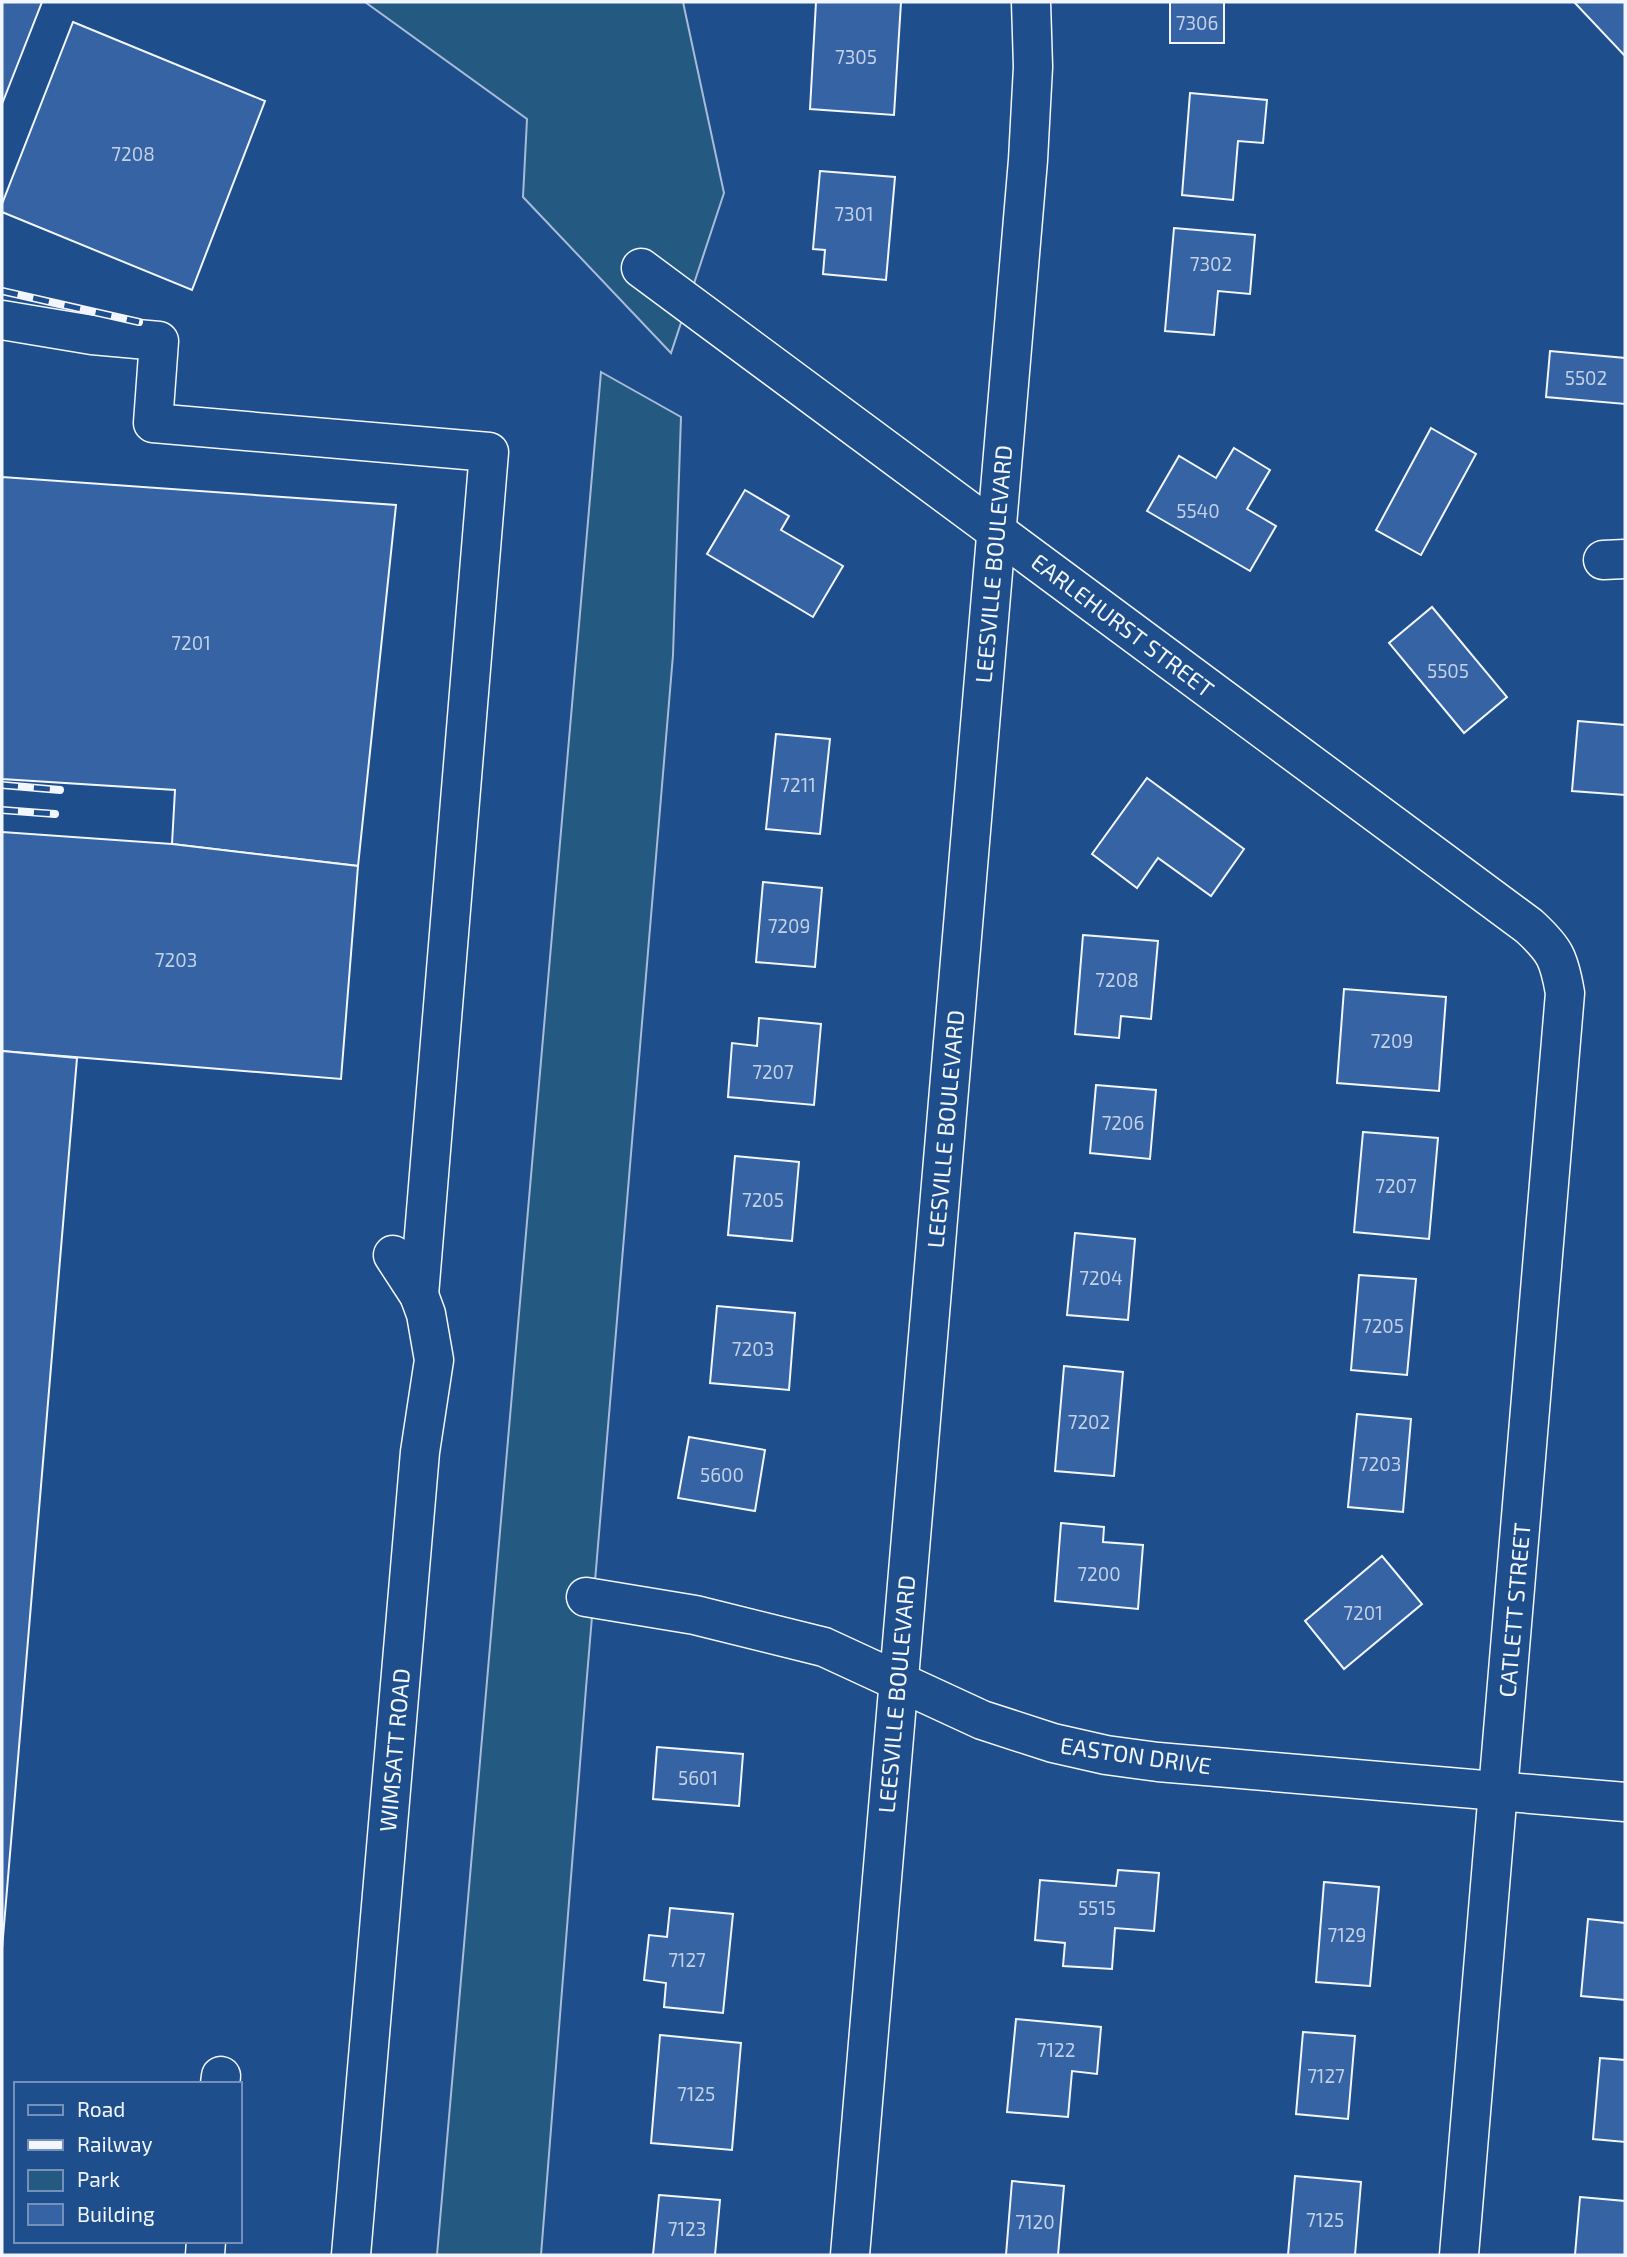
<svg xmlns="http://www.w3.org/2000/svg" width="1627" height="2257" font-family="'Exo 2',sans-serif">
  <rect width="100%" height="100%" fill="#1f4e8c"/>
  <g fill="#245a82" stroke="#a8bbd7" stroke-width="2">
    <path d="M 365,2 L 683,2 L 724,193 L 671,353 L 523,197 L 527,119 Z"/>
    <path d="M 601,372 L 681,417 L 673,655 L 586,1688 L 541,2255 L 437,2255 Z"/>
  </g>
  <g fill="#3563a3" stroke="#f2f6ff" stroke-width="2">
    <path d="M 2,2 L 42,2 L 2,104 Z"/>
    <path d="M 816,2 L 901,2 L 894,115 L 810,109 Z"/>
    <rect x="1170" y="2" width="54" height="41"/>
    <path d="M 1574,2 L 1625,2 L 1625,56 Z"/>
    <path d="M 73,22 L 265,101 L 192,290 L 2,212 L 2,204 Z"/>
    <path d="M 1190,93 L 1267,100 L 1263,143 L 1238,141 L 1233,200 L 1182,195 Z"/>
    <path d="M 820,171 L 895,177 L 886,280 L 823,274 L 825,250 L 813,249 Z"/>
    <path d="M 1174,228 L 1255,235 L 1250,294 L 1218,291 L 1214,335 L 1165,331 Z"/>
    <path d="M 1550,351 L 1625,358 L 1625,404 L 1546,397 Z"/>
    <path d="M 1431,428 L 1476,454 L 1421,555 L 1376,530 Z"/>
    <path d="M 1234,448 L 1270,470 L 1247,509 L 1276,526 L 1250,571 L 1147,511 L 1179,456 L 1216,478 Z"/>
    <path d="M 2,477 L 396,505 L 358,866 L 172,844 L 175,790 L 2,779 Z"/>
    <path d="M 745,490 L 789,516 L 781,530 L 843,566 L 813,617 L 707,554 Z"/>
    <path d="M 1432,607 L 1507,697 L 1464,733 L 1389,643 Z"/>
    <path d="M 1578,721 L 1625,725 L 1625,795 L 1572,791 Z"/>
    <path d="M 776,734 L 830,739 L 820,834 L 766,829 Z"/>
    <path d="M 1147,778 L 1244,849 L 1211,896 L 1158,858 L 1137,888 L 1092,854 Z"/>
    <path d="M 2,832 L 172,844 L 358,866 L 341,1079 L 2,1051 Z"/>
    <path d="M 763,882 L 822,888 L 815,967 L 756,962 Z"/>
    <path d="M 1083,935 L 1158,941 L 1151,1019 L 1121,1016 L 1119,1038 L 1075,1034 Z"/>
    <path d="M 1344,989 L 1446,997 L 1439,1091 L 1337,1083 Z"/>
    <path d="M 759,1018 L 821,1024 L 814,1105 L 728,1097 L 732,1043 L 757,1046 Z"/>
    <path d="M 2,1051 L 77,1058 L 2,1949 Z"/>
    <path d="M 1096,1085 L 1156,1090 L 1150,1159 L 1090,1153 Z"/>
    <path d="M 1363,1132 L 1438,1138 L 1429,1239 L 1354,1232 Z"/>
    <path d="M 735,1156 L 799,1162 L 792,1241 L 728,1235 Z"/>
    <path d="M 1075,1233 L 1135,1239 L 1128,1320 L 1067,1315 Z"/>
    <path d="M 1359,1275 L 1416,1279 L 1407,1375 L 1351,1370 Z"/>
    <path d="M 717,1306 L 795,1313 L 789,1390 L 710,1383 Z"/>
    <path d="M 1064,1366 L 1123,1372 L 1114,1476 L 1055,1471 Z"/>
    <path d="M 1357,1414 L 1411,1419 L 1403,1512 L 1348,1507 Z"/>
    <path d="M 689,1437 L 765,1450 L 755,1511 L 678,1498 Z"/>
    <path d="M 1061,1523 L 1104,1527 L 1103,1542 L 1143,1545 L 1138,1609 L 1055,1601 Z"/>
    <path d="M 1382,1556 L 1422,1604 L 1344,1669 L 1305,1621 Z"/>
    <path d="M 657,1747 L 743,1754 L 739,1806 L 653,1799 Z"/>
    <path d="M 1118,1870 L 1159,1873 L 1154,1931 L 1115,1928 L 1112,1969 L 1063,1966 L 1065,1943 L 1035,1940 L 1040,1880 L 1116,1886 Z"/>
    <path d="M 1324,1882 L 1379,1887 L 1370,1986 L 1316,1982 Z"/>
    <path d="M 670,1908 L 733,1914 L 723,2013 L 664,2007 L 666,1983 L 644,1980 L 649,1935 L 667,1937 Z"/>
    <path d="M 1588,1919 L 1625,1923 L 1625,2000 L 1581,1996 Z"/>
    <path d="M 1016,2019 L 1101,2027 L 1097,2074 L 1072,2071 L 1068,2117 L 1007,2112 Z"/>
    <path d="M 1303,2032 L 1355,2036 L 1348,2119 L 1296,2114 Z"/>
    <path d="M 660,2035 L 741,2043 L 732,2150 L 651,2143 Z"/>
    <path d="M 1600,2058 L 1625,2060 L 1625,2142 L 1593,2139 Z"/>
    <path d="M 1295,2176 L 1361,2182 L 1355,2255 L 1288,2255 Z"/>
    <path d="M 1012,2181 L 1064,2186 L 1058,2255 L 1006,2255 Z"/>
    <path d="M 659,2195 L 720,2200 L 715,2255 L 653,2255 Z"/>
    <path d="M 1580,2197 L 1625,2201 L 1625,2255 L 1575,2255 Z"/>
  </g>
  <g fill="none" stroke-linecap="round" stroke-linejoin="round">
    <defs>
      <g id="minor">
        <path d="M 641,268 L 1529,926 C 1555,950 1559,958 1565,993 L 1459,2255"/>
        <path d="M 2,320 L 92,335 L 159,341 L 153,423 L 489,452 L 419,1295"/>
        <path d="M 1603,560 L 1625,559"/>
        <path d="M 586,1597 L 695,1615 L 824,1647 L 982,1720 L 1053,1743 L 1106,1755 L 1158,1762 L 1625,1802"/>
        <path d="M 220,2084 L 221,2076"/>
        <path d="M 205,2255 L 206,2241"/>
        <path d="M 351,2255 L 420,1452 L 434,1360 L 426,1314 L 419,1295 L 393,1255"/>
        <path d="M 850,2255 L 1028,160 L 1033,67 L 1031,2"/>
      </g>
    </defs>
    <use href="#minor" stroke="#f2f6ff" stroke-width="41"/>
    <use href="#minor" stroke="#1f4e8c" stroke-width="38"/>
    <defs>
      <g id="rail">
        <path d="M 2,291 L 139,322"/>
        <path d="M 2,785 L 60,790"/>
        <path d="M 2,810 L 55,814"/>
      </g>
    </defs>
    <use href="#rail" stroke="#f2f6ff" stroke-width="8"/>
    <use href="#rail" stroke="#1f4e8c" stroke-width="5" stroke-dasharray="16" stroke-linecap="butt"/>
  </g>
  <g text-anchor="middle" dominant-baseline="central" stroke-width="5" stroke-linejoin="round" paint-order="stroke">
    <g font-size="19" fill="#c3d1e8">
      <text x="1197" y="22">7306</text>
      <text x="856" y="56">7305</text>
      <text x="133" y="153">7208</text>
      <text x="854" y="213">7301</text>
      <text x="1211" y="263">7302</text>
      <text x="1586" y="377">5502</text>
      <text x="1198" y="510">5540</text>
      <text x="191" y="642">7201</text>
      <text x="1448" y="670">5505</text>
      <text x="798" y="784">7211</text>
      <text x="789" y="925">7209</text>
      <text x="176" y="959">7203</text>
      <text x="1117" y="979">7208</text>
      <text x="1392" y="1040">7209</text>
      <text x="773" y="1071">7207</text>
      <text x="1123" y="1122">7206</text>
      <text x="1396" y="1185">7207</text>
      <text x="763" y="1199">7205</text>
      <text x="1101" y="1277">7204</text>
      <text x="1383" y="1325">7205</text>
      <text x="753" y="1348">7203</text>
      <text x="1089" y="1421">7202</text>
      <text x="1380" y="1463">7203</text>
      <text x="722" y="1474">5600</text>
      <text x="1099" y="1573">7200</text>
      <text x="1363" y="1612">7201</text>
      <text x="698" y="1777">5601</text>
      <text x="1097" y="1907">5515</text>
      <text x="1347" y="1934">7129</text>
      <text x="687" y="1959">7127</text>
      <text x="1056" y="2049">7122</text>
      <text x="1326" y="2075">7127</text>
      <text x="696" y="2093">7125</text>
      <text x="1325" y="2219">7125</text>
      <text x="1035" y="2221">7120</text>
      <text x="687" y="2228">7123</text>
    </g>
    <g font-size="23" fill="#f2f6ff" stroke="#1f4e8c">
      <text transform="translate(993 564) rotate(-85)">LEESVILLE BOULEVARD</text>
      <text transform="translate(1123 625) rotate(37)">EARLEHURST STREET</text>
      <text transform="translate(945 1129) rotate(-85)">LEESVILLE BOULEVARD</text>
      <text transform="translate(1514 1610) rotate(-85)">CATLETT STREET</text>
      <text transform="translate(896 1694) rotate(-85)">LEESVILLE BOULEVARD</text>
      <text transform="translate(394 1750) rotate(-85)">WIMSATT ROAD</text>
      <text transform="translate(1136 1755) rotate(8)">EASTON DRIVE</text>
    </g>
  </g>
  <rect width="1627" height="2257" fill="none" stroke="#f2f6ff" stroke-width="7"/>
  <rect x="14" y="2082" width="228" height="161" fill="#1f4e8c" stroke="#7391ba" stroke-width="2"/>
  <rect x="28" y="2105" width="35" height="10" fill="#1f4e8c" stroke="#7391ba" stroke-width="2"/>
  <text x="77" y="2117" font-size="21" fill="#f2f6ff">Road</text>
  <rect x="28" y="2140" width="35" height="10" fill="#f2f6ff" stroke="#7391ba" stroke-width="2"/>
  <text x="77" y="2152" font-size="21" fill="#f2f6ff">Railway</text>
  <rect x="28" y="2170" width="35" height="21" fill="#245a82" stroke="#7391ba" stroke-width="2"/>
  <text x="77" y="2187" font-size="21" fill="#f2f6ff">Park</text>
  <rect x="28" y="2204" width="35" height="21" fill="#3563a3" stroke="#7391ba" stroke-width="2"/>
  <text x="77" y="2222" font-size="21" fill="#f2f6ff">Building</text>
</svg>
